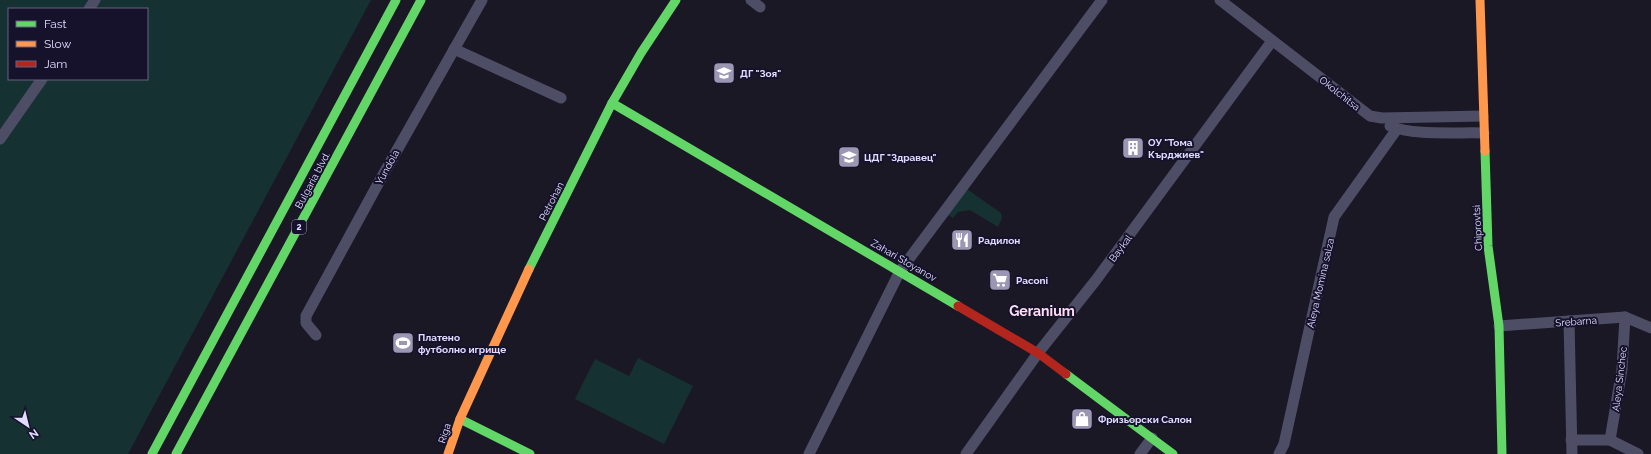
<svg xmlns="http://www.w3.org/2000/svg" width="1651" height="454" font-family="Raleway,sans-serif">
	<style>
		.green { fill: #163132; fill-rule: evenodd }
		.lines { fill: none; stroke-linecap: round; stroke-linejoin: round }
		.street { stroke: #4e4d66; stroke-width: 11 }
		.fast { stroke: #63d668; stroke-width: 9 }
		.slow { stroke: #ff974d; stroke-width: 9 }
		.jam { stroke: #b3261e; stroke-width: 9 }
		.labels { text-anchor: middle; stroke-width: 4; stroke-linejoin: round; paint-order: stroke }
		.shield { fill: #16122b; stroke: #a39fbf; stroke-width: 1 }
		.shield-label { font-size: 9px; font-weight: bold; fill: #e0dcff }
		.poi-label { font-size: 10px; font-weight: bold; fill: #e0dcff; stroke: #16122b; text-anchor: start }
		.street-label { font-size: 10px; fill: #e0dcff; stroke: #16122b }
		.district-label { font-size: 14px; font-weight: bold; fill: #ffdef3; stroke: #16122b }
	</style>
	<rect width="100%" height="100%" fill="#1a1825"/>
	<g class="green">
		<path d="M0,0H371L128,454H0ZM9,9H147V79H9Z"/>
		<polygon points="964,187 1001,213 1002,218 998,227 970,210 958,212 953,218 945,213"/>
		<polygon points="638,358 693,386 664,444 575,399 595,359 629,376"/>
	</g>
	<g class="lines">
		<g class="street">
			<polyline points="751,0 760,7"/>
			<polyline points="1220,0 1370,116 1382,118 1483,116"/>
			<polyline points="89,9 95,0"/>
			<polyline points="454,49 561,98"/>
			<path d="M1390,126C1413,136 1458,132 1484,133"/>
			<polyline points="0,139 42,79"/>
			<polyline points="1569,321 1572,454"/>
			<polyline points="1499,326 1625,317 1651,328"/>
			<polyline points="316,335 306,323 306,316 379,182 482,0"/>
			<polyline points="1571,440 1610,440 1638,454"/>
			<polyline points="1610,440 1622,369 1625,317"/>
			<polyline points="809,454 900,271 1102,0"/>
			<polyline points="966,454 1038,353 1096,280 1272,41"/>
			<polyline points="1140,454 1152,438"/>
			<polyline points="1279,454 1284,444 1334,217 1397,129"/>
		</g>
		<g class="fast">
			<polyline points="612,103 958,306"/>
			<polyline points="1485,151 1488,246 1499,326 1502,454"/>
			<polyline points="529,269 612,103 641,53 676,0"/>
			<polyline points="1066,374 1173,454"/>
			<polyline points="460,419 530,454"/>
			<polyline points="152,454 396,0"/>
			<polyline points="176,454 421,0"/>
		</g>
		<g class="slow">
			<polyline points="1480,0 1485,151"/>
			<polyline points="448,454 460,419 529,269"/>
		</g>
		<polyline class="jam" points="958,306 1038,353 1066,374"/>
	</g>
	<defs>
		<g id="school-square" transform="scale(1.15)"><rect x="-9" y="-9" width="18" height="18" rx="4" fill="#9b97b3" stroke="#16122b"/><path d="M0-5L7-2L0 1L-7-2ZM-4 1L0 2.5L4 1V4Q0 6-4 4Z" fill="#fff"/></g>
		<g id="building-square" transform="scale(1.15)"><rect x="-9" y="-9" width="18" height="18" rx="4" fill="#9b97b3" stroke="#16122b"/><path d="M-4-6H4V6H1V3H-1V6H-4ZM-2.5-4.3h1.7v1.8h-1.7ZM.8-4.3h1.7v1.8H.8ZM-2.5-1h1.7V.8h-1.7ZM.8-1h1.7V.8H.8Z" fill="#fff"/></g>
		<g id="restaurant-square" transform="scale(1.15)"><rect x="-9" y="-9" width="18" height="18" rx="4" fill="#9b97b3" stroke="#16122b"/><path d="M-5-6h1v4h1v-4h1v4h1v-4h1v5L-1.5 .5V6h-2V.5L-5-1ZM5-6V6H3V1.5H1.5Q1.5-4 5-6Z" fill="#fff"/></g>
		<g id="supermarket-square" transform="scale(1.15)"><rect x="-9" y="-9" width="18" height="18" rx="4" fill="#9b97b3" stroke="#16122b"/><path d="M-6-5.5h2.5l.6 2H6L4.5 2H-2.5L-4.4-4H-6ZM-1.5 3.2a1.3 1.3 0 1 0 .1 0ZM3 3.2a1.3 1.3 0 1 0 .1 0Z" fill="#fff"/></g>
		<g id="stadium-square" transform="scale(1.15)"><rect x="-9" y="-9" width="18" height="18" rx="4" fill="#9b97b3" stroke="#16122b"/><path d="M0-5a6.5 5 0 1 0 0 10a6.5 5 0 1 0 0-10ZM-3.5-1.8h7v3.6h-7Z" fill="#fff"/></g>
		<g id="shop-square" transform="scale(1.15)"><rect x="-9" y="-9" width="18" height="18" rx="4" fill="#9b97b3" stroke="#16122b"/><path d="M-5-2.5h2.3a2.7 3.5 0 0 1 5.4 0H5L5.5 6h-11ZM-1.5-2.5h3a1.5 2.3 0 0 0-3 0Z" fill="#fff"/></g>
	</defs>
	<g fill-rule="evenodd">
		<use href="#school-square" x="724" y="73"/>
		<use href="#building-square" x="1133" y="148"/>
		<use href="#school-square" x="849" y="157"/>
		<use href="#restaurant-square" x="962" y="240"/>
		<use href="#supermarket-square" x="1000" y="280"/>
		<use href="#stadium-square" x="403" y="343"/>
		<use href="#shop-square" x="1082" y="419"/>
	</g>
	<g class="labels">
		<rect class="shield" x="292" y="220" width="14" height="14" rx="3"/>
		<g class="shield-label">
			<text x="299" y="230">2</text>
		</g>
		<g class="poi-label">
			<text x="740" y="77">ДГ "Зоя"</text>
			<text x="1148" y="146">ОУ "Тома<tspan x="1148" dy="12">Кърджиев"</tspan></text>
			<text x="864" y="161">ЦДГ "Здравец"</text>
			<text x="978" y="244">Радилон</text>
			<text x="1016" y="284">Paconi</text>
			<text x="418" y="341">Платено<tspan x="418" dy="12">футболно игрище</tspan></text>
			<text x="1098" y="423">Фризьорски Салон</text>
		</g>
		<g class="street-label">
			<text transform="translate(1340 93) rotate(38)" y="4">Okolchitsa</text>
			<text transform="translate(387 167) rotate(-61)" y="4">Yundola</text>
			<text transform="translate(312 180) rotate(-62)" y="4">Bulgaria blvd.</text>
			<text transform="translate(551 201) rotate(-63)" y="4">Petrohan</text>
			<text transform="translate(1477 228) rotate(-93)" y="4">Chiprovtsi</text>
			<text transform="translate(1120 248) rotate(-53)" y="4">Baykal</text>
			<text transform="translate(904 260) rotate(30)" y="4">Zahari Stoyanov</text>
			<text transform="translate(1320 283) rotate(-77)" y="4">Aleya Momina salza</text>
			<text transform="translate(1576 321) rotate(-4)" y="4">Srebarna</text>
			<text transform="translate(1619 379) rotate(-83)" y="4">Aleya Sinchec</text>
			<text transform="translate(444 433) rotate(-72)" y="4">Riga</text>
		</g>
		<g class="district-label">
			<text x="1042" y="316">Geranium</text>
		</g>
	</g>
	<rect x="8" y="8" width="140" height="72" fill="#16122b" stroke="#676380"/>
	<rect x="16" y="21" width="20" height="6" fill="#63d668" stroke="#676380"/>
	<text x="44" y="28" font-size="12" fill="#e0dcff">Fast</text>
	<rect x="16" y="41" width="20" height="6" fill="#ff974d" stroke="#676380"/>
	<text x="44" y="48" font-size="12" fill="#e0dcff">Slow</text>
	<rect x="16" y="61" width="20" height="6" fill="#b3261e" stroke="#676380"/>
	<text x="44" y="68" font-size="12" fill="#e0dcff">Jam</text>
	<g transform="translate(28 426) rotate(145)" stroke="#16122b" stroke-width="3" paint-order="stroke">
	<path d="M0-3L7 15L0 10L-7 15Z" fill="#e0dcff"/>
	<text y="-6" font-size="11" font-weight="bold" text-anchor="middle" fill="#e0dcff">N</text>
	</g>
</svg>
